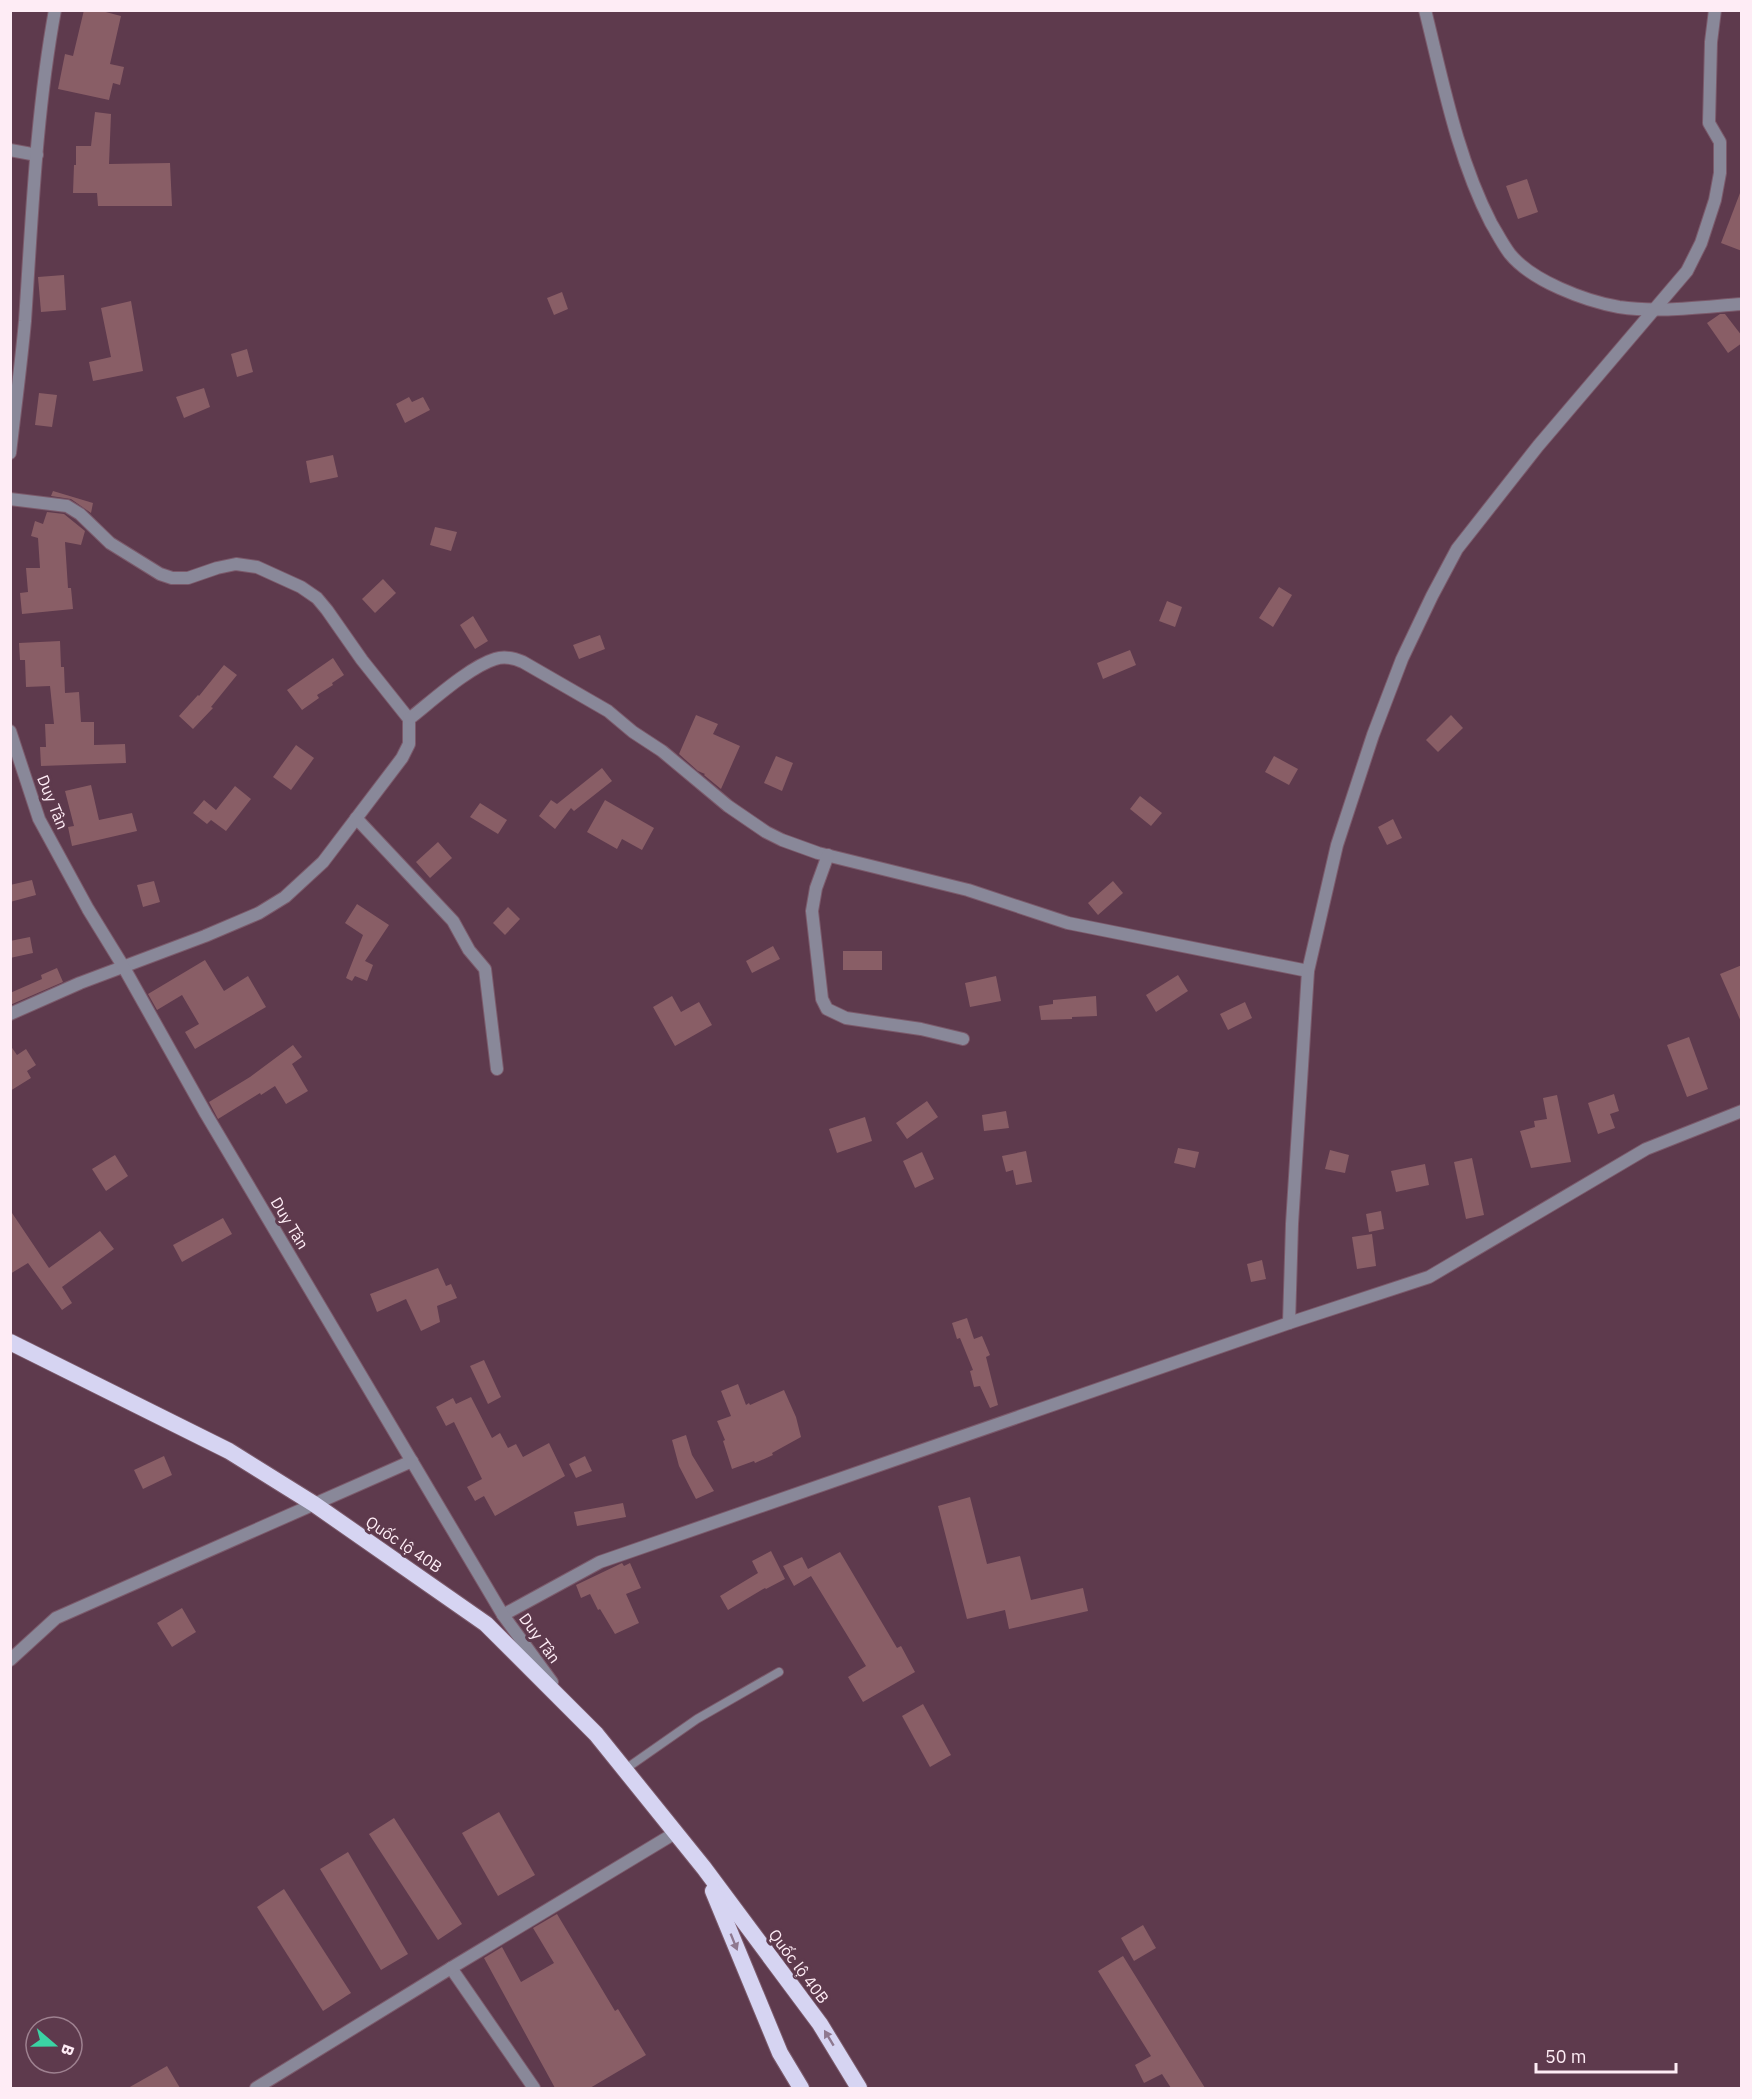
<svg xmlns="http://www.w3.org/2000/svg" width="1752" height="2099" font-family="'IBM Plex Sans',sans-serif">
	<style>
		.building { fill: #895e66 }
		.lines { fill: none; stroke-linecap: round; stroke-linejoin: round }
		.service-casing { stroke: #7b5a6b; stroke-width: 10 }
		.minor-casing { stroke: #7b5a6b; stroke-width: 14 }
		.tertiary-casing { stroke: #7b5a6b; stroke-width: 14 }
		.trunk-casing { stroke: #7b5a6b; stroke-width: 18 }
		.service { stroke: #898899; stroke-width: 8 }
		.minor { stroke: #898899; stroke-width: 12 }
		.tertiary { stroke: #898899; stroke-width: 12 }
		.trunk { stroke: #d6d4f2; stroke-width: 16 }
		.oneway { fill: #8e788f }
		.labels { text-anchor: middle; stroke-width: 6; stroke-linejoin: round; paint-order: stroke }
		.street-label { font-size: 16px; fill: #feecf5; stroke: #5e3a4d }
	</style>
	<rect width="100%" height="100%" fill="#5e3a4d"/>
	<g class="building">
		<polygon points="84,10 98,10 121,16 110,64 124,67 120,85 113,83 109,100 58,89 65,54 73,56"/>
		<polygon points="95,112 111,114 109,164 170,163 172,206 98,206 97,193 73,193 74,165 76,165 76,146 91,146"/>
		<polygon points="1527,179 1538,212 1518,219 1506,186"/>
		<polygon points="1740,193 1742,193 1742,251 1721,243"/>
		<polygon points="64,275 66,310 41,312 38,277"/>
		<polygon points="562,292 568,309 554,315 547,298"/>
		<polygon points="131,301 143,371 93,381 89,362 111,357 101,308"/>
		<polygon points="1720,314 1725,314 1742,336 1742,343 1728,353 1707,323"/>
		<polygon points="247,349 253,372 237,377 231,354"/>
		<polygon points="204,388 210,407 184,418 176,397"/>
		<polygon points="39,393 57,395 52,427 35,425"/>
		<polygon points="409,397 412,402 423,397 430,410 405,423 396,404"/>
		<polygon points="333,455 338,477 310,483 306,461"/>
		<polygon points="53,491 93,503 91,513 71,499 51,496"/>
		<polygon points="47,512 64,514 85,531 81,545 65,542 68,588 71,588 73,609 22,614 20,593 28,592 26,568 40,568 38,538 31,536 35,521 43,524"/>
		<polygon points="435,527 457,532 451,551 430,545"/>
		<polygon points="383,579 396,593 375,613 362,599"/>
		<polygon points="1279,587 1292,595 1273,627 1259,618"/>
		<polygon points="1167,601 1182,607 1175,627 1159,621"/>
		<polygon points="473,616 488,641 475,649 460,625"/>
		<polygon points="600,635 605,649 579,659 573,645"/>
		<polygon points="60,641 61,667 64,667 65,693 79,692 81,722 94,722 94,745 125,744 126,763 41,766 40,747 46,747 45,724 54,724 50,686 26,687 25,660 20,660 19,643"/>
		<polygon points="1130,650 1136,665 1103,679 1097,663"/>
		<polygon points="333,658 344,675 332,683 333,685 317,695 319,698 302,710 287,690"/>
		<polygon points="224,665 237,675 211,707 213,708 193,729 179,716 198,695 199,696"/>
		<polygon points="696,715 718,724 713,734 740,746 721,789 704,775 705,774 698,771 679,754"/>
		<polygon points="1451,715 1463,728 1438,752 1426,740"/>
		<polygon points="296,745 314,758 291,790 273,777"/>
		<polygon points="776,756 793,763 782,791 764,783"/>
		<polygon points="1274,756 1298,769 1289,785 1265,772"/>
		<polygon points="602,768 612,781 574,811 571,808 555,829 539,816 551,800 557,804"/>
		<polygon points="91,785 99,820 132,813 137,831 72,846 68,827 74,826 65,791"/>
		<polygon points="235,786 251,799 226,831 211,820 207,824 193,813 204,800 216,810"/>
		<polygon points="1140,796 1162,813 1151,826 1130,809"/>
		<polygon points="605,800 654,828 642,850 622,839 617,849 587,832"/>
		<polygon points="480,803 507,820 498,834 470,817"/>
		<polygon points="1393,819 1402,838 1387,845 1378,827"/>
		<polygon points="438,842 452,858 430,878 416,862"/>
		<polygon points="32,880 36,895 10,902 10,885"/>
		<polygon points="154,881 160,902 143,907 137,885"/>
		<polygon points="1113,881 1123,893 1098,915 1088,903"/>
		<polygon points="357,904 389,925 365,961 373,965 367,981 355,976 352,981 346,978 363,935 345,923"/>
		<polygon points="508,907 520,919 505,935 493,923"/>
		<polygon points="30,937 33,953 10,958 10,941"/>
		<polygon points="773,946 780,959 752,973 746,961"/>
		<rect x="843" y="951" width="39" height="19"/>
		<polygon points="205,960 224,991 248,976 266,1007 195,1049 185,1032 199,1024 182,995 157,1010 148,994"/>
		<polygon points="1742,965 1742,1024 1720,974"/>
		<polygon points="57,968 63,982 10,1005 10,993 42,979 41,975"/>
		<polygon points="1178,975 1188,991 1156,1012 1146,995"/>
		<polygon points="996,976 1001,1001 970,1007 965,983"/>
		<polygon points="672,996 681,1012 699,1002 712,1025 675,1046 653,1007"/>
		<polygon points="1096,996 1097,1016 1072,1017 1072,1019 1041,1020 1039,1006 1053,1004 1053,1000"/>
		<polygon points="1245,1002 1252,1018 1228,1030 1220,1014"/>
		<polygon points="1689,1037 1708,1089 1687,1097 1667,1045"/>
		<polygon points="10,1045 17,1055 26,1049 36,1065 27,1071 31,1078 10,1091"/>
		<polygon points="293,1045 302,1057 292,1064 308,1091 286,1104 275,1086 261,1095 260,1093 218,1119 209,1102 250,1077"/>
		<polygon points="1614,1094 1619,1111 1610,1114 1615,1128 1598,1134 1588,1103"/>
		<polygon points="1557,1095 1571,1162 1531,1168 1520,1131 1535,1127 1534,1121 1547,1119 1543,1098"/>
		<polygon points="927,1101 938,1117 907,1139 896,1123"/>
		<polygon points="1006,1111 1009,1128 984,1131 982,1115"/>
		<polygon points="865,1117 872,1141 837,1153 829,1129"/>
		<polygon points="1178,1148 1199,1152 1195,1168 1174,1163"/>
		<polygon points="1330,1150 1349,1155 1345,1173 1325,1169"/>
		<polygon points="1026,1151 1032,1182 1016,1185 1013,1170 1006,1172 1002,1156"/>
		<polygon points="922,1152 934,1179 915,1188 903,1161"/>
		<polygon points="115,1155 128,1176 106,1191 92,1169"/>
		<polygon points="1472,1158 1484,1215 1466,1219 1454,1162"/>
		<polygon points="1425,1164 1429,1185 1396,1192 1391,1171"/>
		<polygon points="10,1210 49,1268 100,1231 114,1249 62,1287 72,1303 62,1310 28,1263 10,1274"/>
		<polygon points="1381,1211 1384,1229 1369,1232 1366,1214"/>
		<polygon points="223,1218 232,1234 182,1262 173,1245"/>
		<polygon points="1372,1234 1376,1266 1357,1269 1352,1237"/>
		<polygon points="1262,1260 1266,1279 1251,1282 1247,1264"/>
		<polygon points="438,1268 446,1286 451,1284 457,1298 437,1306 440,1322 421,1331 406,1299 377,1312 370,1294"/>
		<polygon points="967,1318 974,1339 982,1336 990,1355 986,1357 998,1405 990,1408 980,1386 974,1387 970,1371 973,1370 960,1338 957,1339 952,1323"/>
		<polygon points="484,1360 501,1397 488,1404 470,1366"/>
		<polygon points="738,1384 746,1405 749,1403 750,1405 784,1390 796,1417 801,1437 772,1453 773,1455 755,1463 754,1461 732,1469 723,1441 725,1440 717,1421 731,1416 721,1391"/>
		<polygon points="471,1397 492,1438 500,1433 508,1448 516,1444 523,1457 549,1443 565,1476 495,1516 484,1496 475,1501 467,1487 482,1479 454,1422 446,1426 436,1407 453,1398 456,1404"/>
		<polygon points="686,1435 692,1455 714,1491 696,1499 679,1466 672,1440"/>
		<polygon points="164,1456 172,1475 143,1489 134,1470"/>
		<polygon points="585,1456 592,1471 576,1478 569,1464"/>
		<polygon points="970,1497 987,1564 1020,1556 1031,1600 1083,1588 1088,1611 1009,1629 1005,1610 967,1619 938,1506"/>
		<polygon points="623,1503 626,1517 577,1526 574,1512"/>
		<polygon points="771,1551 785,1579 766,1589 765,1588 728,1610 720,1596 758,1573 752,1561"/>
		<polygon points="840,1552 897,1648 901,1646 915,1672 863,1702 848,1677 866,1666 811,1576 794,1586 783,1566 802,1557 808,1569"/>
		<polygon points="622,1563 624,1566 630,1563 641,1588 626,1594 639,1623 615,1634 600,1609 598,1610 590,1594 581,1598 576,1585"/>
		<polygon points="182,1608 196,1632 172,1647 157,1623"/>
		<polygon points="923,1704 951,1755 930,1767 902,1716"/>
		<polygon points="499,1812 535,1875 498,1896 462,1833"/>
		<polygon points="394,1818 462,1924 438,1940 369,1834"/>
		<polygon points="348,1852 408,1954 381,1970 320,1869"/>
		<polygon points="284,1889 351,1993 323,2011 257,1907"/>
		<polygon points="557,1914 615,2011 618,2009 646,2055 590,2088 555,2088 484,1958 502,1947 521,1982 554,1963 533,1928"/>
		<polygon points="1143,1925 1156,1948 1134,1961 1121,1938"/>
		<polygon points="1123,1956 1205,2088 1171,2088 1162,2074 1144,2083 1135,2065 1151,2056 1098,1971"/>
		<polygon points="167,2066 180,2088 128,2088"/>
	</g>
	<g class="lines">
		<g class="service-casing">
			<polyline id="service" points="624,1770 697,1719 779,1672"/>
		</g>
		<g class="minor-casing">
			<g id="minor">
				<path d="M1425,10C1443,82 1457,157 1491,223C1497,233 1503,245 1510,254C1532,281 1585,301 1619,307C1659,313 1701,307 1742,304"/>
				<polyline points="10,150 37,155"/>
				<polyline points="10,499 67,506 80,514 110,543 160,574 172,578 188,578 217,568 236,564 257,567 301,587 317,598 327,610 362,660 409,719 409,744 402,758 323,862 285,897 259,913 205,936 80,983 10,1014"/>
				<path d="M409,719C432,701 469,667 495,659C504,656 514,658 523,662L608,711L633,732L662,751L728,806L766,832L782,840L818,853L968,890L1068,923L1308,971"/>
				<polyline points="356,818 453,921 469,950 485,969 497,1069"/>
				<polyline points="828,855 816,888 812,911 822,999 827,1009 846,1018 921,1029 963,1039"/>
				<polyline points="1289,1323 1292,1224 1308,971 1337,845 1373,735 1402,659 1432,596 1457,549 1538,446 1687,271 1701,243 1715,200 1720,173 1720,142 1709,123 1711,42 1715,10"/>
				<polyline points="503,1615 600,1562 1289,1323 1429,1277 1646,1149 1742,1111"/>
				<polyline points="10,1660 56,1618 412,1461"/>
				<polyline points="451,1968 534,2088"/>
				<polyline points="256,2088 451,1968 675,1833"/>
			</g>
		</g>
		<g class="tertiary-casing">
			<g id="tertiary">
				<path d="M10,453C15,409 21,365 25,321C32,217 36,113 55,10"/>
				<polyline points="10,731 39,819 88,909 123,966 206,1114 503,1615 552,1682"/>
			</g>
		</g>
		<g class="trunk-casing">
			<g id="trunk">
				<polyline points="10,1342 229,1451 314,1504 486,1624 596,1734 704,1868 820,2024 859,2088"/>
				<polyline points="713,1891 780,2053 801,2088"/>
			</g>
		</g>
		<use href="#service" class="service"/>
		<use href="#minor" class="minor"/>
		<use href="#tertiary" class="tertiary"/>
		<use href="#trunk" class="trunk"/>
	</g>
	<defs><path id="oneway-solid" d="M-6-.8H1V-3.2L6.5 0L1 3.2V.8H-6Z" transform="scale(1.5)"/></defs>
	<g class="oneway">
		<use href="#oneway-solid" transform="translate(734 1942) rotate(68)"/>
		<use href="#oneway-solid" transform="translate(829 2038) rotate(-121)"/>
	</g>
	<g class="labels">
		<g class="street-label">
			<text transform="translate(53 802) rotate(68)" y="6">Duy Tân</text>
			<text transform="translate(290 1223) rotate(59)" y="6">Duy Tân</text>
			<text transform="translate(404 1544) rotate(34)" y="6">Quốc lộ 40B</text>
			<text transform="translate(540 1638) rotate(54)" y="6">Duy Tân</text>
			<text transform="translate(799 1966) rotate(53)" y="6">Quốc lộ 40B</text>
		</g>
	</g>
	<rect width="1752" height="2099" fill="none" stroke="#feecf5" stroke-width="24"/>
	<g transform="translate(54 2045) rotate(110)"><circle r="28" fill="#5e3a4d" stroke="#9e8190" stroke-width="1.5"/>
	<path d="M0-4.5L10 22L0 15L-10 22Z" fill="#3bd4a4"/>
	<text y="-9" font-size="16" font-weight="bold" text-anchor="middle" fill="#feecf5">B</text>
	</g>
	<path d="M1536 2063v9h140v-9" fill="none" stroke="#feecf5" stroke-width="3"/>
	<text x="1545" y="2063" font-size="18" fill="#feecf5" stroke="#5e3a4d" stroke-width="4.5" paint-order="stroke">50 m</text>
</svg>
